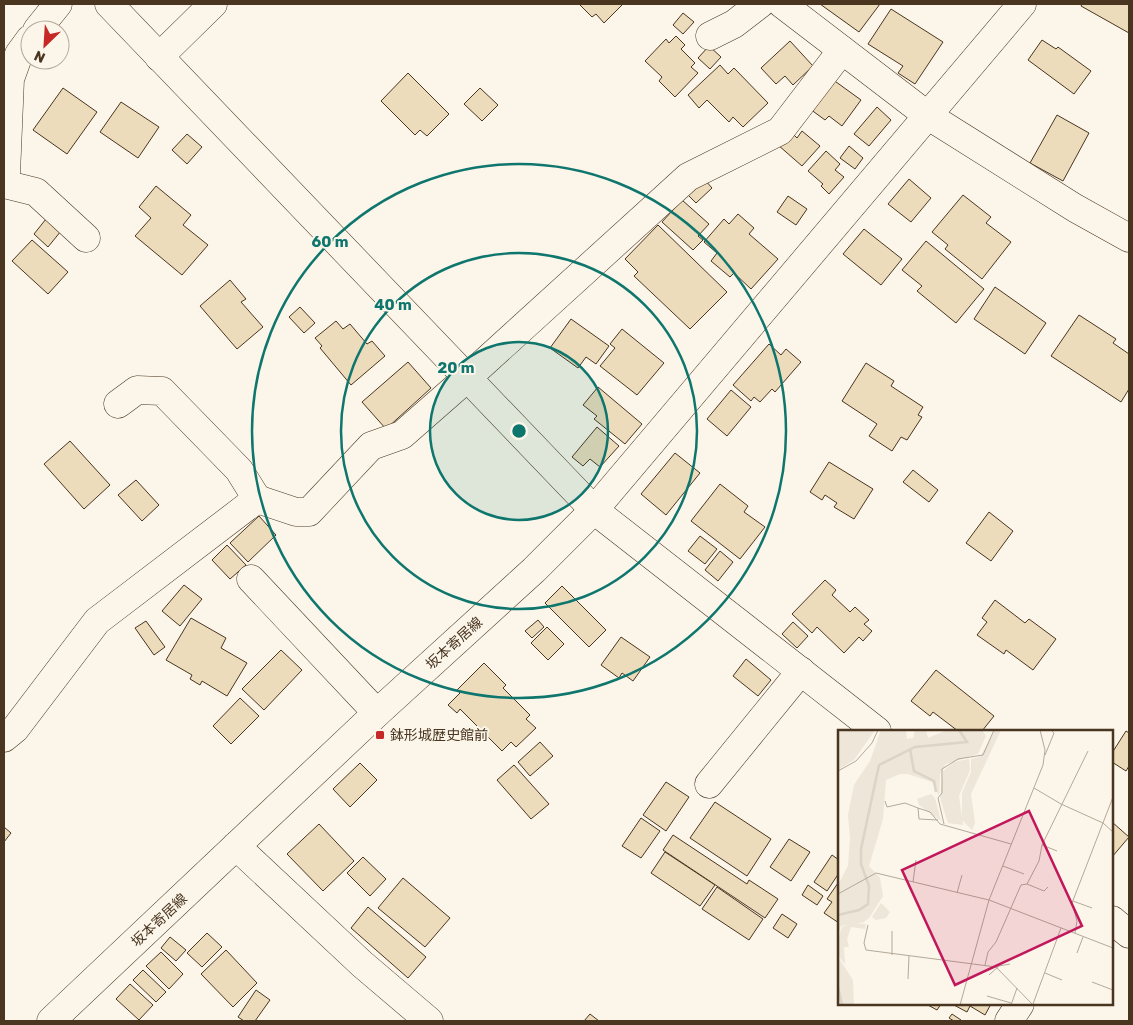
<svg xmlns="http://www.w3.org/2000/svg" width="1133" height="1025" font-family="Rubik,'Noto Sans JP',sans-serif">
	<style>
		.building { fill: #ecdcbc; stroke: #4a3520 }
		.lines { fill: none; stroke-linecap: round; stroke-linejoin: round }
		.minor-casing { stroke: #4a3520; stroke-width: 29 }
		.major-casing { stroke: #4a3520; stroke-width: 29 }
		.minor { stroke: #fbf6e9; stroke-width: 28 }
		.major { stroke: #fbf6e9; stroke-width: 28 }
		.ring { fill: none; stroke: #0f766e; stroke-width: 2.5 }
		.poi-dot { fill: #c62828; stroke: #fbf6e9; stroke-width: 2 }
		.labels { text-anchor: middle; stroke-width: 4; stroke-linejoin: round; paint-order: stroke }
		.street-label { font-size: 14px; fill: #4a3520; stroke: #fbf6e9 }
		.poi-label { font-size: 14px; fill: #4a3520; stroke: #fbf6e9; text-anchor: start }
		.inset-river { fill: none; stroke: #dcd4c6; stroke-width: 2.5 }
		.inset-road { fill: none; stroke: #b4a999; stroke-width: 1 }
		.view { fill: #c2185b; fill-opacity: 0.15; stroke: #c2185b; stroke-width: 2.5 }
		.inset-edge { fill: none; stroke: #4a3520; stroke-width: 2.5 }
		.centre { fill: #0f766e; stroke: #fbf6e9; stroke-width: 2.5 }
		.ring-label { font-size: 15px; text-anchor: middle; font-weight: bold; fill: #0f766e; stroke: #fbf6e9; stroke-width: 4; stroke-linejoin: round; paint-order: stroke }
	</style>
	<rect width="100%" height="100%" fill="#fbf6e9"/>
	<g class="building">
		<polygon points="579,4 623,4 604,23 596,14 592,17"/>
		<polygon points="820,4 880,4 859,32"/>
		<polygon points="1082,4 1129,4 1129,33 1081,6"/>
		<polygon points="891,9 943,42 915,84 898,73 903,66 868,44"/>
		<polygon points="683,13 694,22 683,34 673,25"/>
		<polygon points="676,36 685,45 681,49 695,63 691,67 698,73 675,97 659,81 662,77 645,61 666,39 669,43"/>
		<polygon points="1042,40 1056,49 1058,47 1091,71 1074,94 1028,60"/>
		<polygon points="790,41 813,66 793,85 785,76 776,84 761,68"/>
		<polygon points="709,46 721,57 710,69 698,58"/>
		<polygon points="720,65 728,74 734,68 768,103 743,127 733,117 729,122 707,100 699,108 688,95"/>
		<polygon points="408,73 449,114 427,136 420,130 415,135 381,101"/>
		<polygon points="832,79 861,100 842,126 829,116 825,120 810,109"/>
		<polygon points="63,88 97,112 67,154 33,130"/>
		<polygon points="480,88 498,105 482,121 464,104"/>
		<polygon points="121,102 159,127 138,158 100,132"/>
		<polygon points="877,107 891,120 869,146 854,134"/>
		<polygon points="1057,115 1089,133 1063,181 1030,163"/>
		<polygon points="790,131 797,138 802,131 820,146 802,166 778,145"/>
		<polygon points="187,134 202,147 187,164 172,150"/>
		<polygon points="849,146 863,158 855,169 840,158"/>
		<polygon points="826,151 840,164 835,170 844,177 829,194 821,186 823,184 808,171"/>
		<polygon points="909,179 931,198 911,222 888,204"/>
		<polygon points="705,180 712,188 696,203 688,195"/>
		<polygon points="156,186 191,215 183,225 208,245 182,275 135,236 151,218 139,207"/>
		<polygon points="963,195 991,217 986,223 1011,242 982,279 945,249 948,245 932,232"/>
		<polygon points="788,196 807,209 796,225 777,212"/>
		<polygon points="682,200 709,224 698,236 703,240 693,250 662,222"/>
		<polygon points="738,214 754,228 749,234 778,259 751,289 734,273 730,277 711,261 717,253 704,242 724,219 729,224"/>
		<polygon points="46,219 61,231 48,247 34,234"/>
		<polygon points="658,225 727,292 690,329 634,276 638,272 625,259"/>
		<polygon points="864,229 902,259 881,285 843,254"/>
		<polygon points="32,240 68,272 48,294 12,261"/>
		<polygon points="926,241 984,289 956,323 917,291 922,286 902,270"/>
		<polygon points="230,280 246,299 241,302 263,327 237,349 200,306"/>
		<polygon points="995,287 1046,323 1025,354 974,319"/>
		<polygon points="300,307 315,323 304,333 289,317"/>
		<polygon points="1079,315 1116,339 1113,343 1129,354 1129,389 1121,402 1051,356"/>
		<polygon points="571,319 609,346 596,364 586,357 578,368 550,348"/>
		<polygon points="336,321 343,329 350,324 367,344 372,341 385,356 351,385 320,348 322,346 315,338"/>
		<polygon points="622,329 664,363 637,395 600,366 615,348 610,344"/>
		<polygon points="769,344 781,355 786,349 801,362 775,392 772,389 760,402 754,397 751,401 733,385"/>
		<polygon points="408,362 431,388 386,429 362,402"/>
		<polygon points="866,363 894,381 891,386 923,407 918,415 922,417 907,440 901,437 892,451 869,436 877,424 842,401"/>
		<polygon points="598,387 642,424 625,444 594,419 597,416 583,405"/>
		<polygon points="731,390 751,407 727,436 707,419"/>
		<polygon points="597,427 619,446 600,467 590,459 583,466 572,457"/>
		<polygon points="70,441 110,485 84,509 44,464"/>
		<polygon points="675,453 700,473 666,515 641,494"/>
		<polygon points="829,462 873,489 854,519 834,507 837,503 825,495 822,500 810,492"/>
		<polygon points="913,470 938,490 929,502 903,482"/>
		<polygon points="136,480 159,505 142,521 118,495"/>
		<polygon points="720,484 748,506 744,512 765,527 740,559 691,521"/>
		<polygon points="989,512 1013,531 991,561 966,543"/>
		<polygon points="259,516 276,535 248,562 230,543"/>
		<polygon points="700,536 717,549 705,564 688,551"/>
		<polygon points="227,545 246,565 230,579 212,560"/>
		<polygon points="720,551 733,562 718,581 705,570"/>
		<polygon points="825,580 836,590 832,595 850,612 855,607 869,620 864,624 872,631 863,641 859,637 844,653 817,627 812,633 792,614"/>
		<polygon points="184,585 202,599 180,626 162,611"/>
		<polygon points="562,586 606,630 589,647 545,603"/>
		<polygon points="995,600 1025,623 1029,619 1056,639 1033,670 1006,650 1004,654 977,635 987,622 982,618"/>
		<polygon points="191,618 226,638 221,648 247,663 227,696 202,681 200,685 190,679 192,675 166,660"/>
		<polygon points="538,620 544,627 532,638 525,631"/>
		<polygon points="146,621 165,647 154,655 135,628"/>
		<polygon points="793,622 808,636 797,648 782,634"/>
		<polygon points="547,627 564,644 548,660 531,643"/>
		<polygon points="621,637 650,657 633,681 622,673 619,678 601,665"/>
		<polygon points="281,650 302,670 264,710 242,689"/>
		<polygon points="746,659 771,680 758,696 733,676"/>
		<polygon points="484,663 506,685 503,688 530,715 526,719 536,728 516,747 511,742 502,751 460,709 457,713 448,705 460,693 457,690"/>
		<polygon points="936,670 994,716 982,731 958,731 933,712 930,716 911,701"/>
		<polygon points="240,698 259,716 231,744 213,726"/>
		<polygon points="1126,731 1129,733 1129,766 1126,771 1112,762 1112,753"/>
		<polygon points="540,742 553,756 530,776 518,762"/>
		<polygon points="360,763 377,780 350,807 333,789"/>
		<polygon points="514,765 549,804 531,819 497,780"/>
		<polygon points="666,782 689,797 666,831 643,815"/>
		<polygon points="715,802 771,839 747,876 690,838"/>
		<polygon points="641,818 660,831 641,858 622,846"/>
		<polygon points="1112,822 1129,837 1112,857"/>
		<polygon points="319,824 354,861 323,891 287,854"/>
		<polygon points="4,827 11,833 4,842"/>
		<polygon points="673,835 747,884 749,880 778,899 765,918 663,850"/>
		<polygon points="789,839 810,852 791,881 770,867"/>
		<polygon points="665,852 715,885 700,906 651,873"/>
		<polygon points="832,855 839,860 839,873 827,891 814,882"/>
		<polygon points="363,857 386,879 370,896 347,873"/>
		<polygon points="403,878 450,918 425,947 378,908"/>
		<polygon points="838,883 839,883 839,923 824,913 832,902 827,899"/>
		<polygon points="808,885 823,896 817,905 802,895"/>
		<polygon points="717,887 763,919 749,940 702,909"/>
		<polygon points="368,907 426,957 408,978 351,928"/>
		<polygon points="782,914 797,924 788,938 773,928"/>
		<polygon points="207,933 222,947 202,967 187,953"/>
		<polygon points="170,937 186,950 176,961 161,948"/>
		<polygon points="226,950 257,983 233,1007 201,974"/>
		<polygon points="161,952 183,974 169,989 146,966"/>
		<polygon points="143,970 166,992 156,1002 133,980"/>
		<polygon points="130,984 153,1005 139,1020 116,999"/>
		<polygon points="256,990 270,1000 255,1021 244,1021 238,1017"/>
		<polygon points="926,1004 941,1004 937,1010"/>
		<polygon points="952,1004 991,1004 985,1015 970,1006 967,1012"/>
		<polygon points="590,1014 599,1021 584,1021"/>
		<polygon points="952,1014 961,1020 960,1021 954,1021 949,1018"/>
	</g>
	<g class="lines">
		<g class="minor-casing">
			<g id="minor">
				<polyline points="109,4 594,510 1022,4"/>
				<polyline points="782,4 927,115 1075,208 1129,238"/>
				<polyline points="37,30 58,4"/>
				<polyline points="710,36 734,24 760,4"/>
				<polyline points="159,57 213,4"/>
				<polyline points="4,179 6,174 10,79 19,54 30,39"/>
				<polyline points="4,184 36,192 86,238"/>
				<polyline points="118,404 137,390 162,391 239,470 257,499"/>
				<polyline points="251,579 377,713"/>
				<polyline points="4,738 15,729 97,621 257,499 296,512 309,512 371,446 402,435 467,378 688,177 780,131 842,50"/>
				<polyline points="709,784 801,671"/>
				<polyline points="236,846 362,964 429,1021"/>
				<polyline points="1009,1021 1020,1004"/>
			</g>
		</g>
		<g class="major-casing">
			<g id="major">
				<polyline points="1112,920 1129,934"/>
				<polyline points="51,1021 377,713 534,570 594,510 877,731"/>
			</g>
		</g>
		<use href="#minor" class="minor"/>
		<use href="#major" class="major"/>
	</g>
	<circle cx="519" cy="431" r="89" fill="#0f766e" fill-opacity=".12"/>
	<g class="ring">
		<circle cx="519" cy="431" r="89"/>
		<circle cx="519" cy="431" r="178"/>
		<circle cx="519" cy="431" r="267"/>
	</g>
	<rect class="poi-dot" x="375" y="730" width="10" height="10" rx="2.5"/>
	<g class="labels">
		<g class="street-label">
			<text transform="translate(454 643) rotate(-42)" y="5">坂本寄居線</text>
			<text transform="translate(159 920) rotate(-43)" y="5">坂本寄居線</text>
		</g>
		<g class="poi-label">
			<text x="390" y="740">鉢形城歴史館前</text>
		</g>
	</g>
	<g transform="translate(838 730)">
		<rect width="275" height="275" fill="#fbf6e9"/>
		<path d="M157,0H163L133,64L137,93L134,100L124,90V63L133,42V29L142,27ZM131,29L132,40L121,66L125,95L110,93L102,68L105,41L116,32ZM93,64L97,68L103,91L81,75L79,69Z" fill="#ede6d9"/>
		<path d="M43,0H68L69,9L75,8L77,0H88L90,8L109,0H144L148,6L140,24L108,34L102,44L101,66L94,52L70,44H62L48,50L45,89L31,136L42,148L45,166L31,188L26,192L3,196L0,206L1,153L10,136L12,108L10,85L16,55L32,31ZM0,227L15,250L16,275H0Z" fill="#ede6d9"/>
		<path d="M43,173L52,182L48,188L38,190L34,187ZM14,193L28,194L27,199L13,197L9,209L11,217H6L7,234L0,226V209L4,197Z" fill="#ede6d9"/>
		<path d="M0,0H37L16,30L0,40Z" fill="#ede6d9"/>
		<path class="inset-river" d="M72,19L76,41L96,51L98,62M0,185L21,180L30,174L31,156L23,134V119L41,35L77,17L129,12L121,0M0,257L4,275"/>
		<path class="inset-road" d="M207,25L216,3L213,0M0,41L18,31L34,13L40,0M196,58L223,74L265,93L275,102M47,71L49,77L67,73L80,78L81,89L100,90M80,78L92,82L102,94L173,114M106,94L100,68L104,63V39L120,29L145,25L156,0M204,115L219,121M165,136L186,144M75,152L78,130M189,154L206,161L210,157M119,163L124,145M0,164L38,143L151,170L205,35L207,20L202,0M235,171L254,178M30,195L26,213L28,220L158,237L195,275M237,203L239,191L234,173L275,67M239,223L245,207M54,225V201M147,235L150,222L158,212L183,155L189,154L201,131L204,115L250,21M207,243L224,250M151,245L161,236L172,234M70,249L71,226M254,252L275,260M149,266L173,273M195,274L223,198M122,275L151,170L275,218M173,275L179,258"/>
		<path class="view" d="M191,81L244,196L117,255L64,140Z"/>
		<rect width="275" height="275" class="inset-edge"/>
	</g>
	<circle cx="519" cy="431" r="8" class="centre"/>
	<g class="ring-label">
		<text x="330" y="247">60 m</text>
		<text x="393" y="310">40 m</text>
		<text x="456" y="373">20 m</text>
	</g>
	<rect width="1133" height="1025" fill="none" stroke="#4a3520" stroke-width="10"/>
	<g transform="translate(45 45) rotate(205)"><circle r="24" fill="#fbf6e9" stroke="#b4a999"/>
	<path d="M0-4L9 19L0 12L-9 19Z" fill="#c62828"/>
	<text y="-8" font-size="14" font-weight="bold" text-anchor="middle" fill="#4a3520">N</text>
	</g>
</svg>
